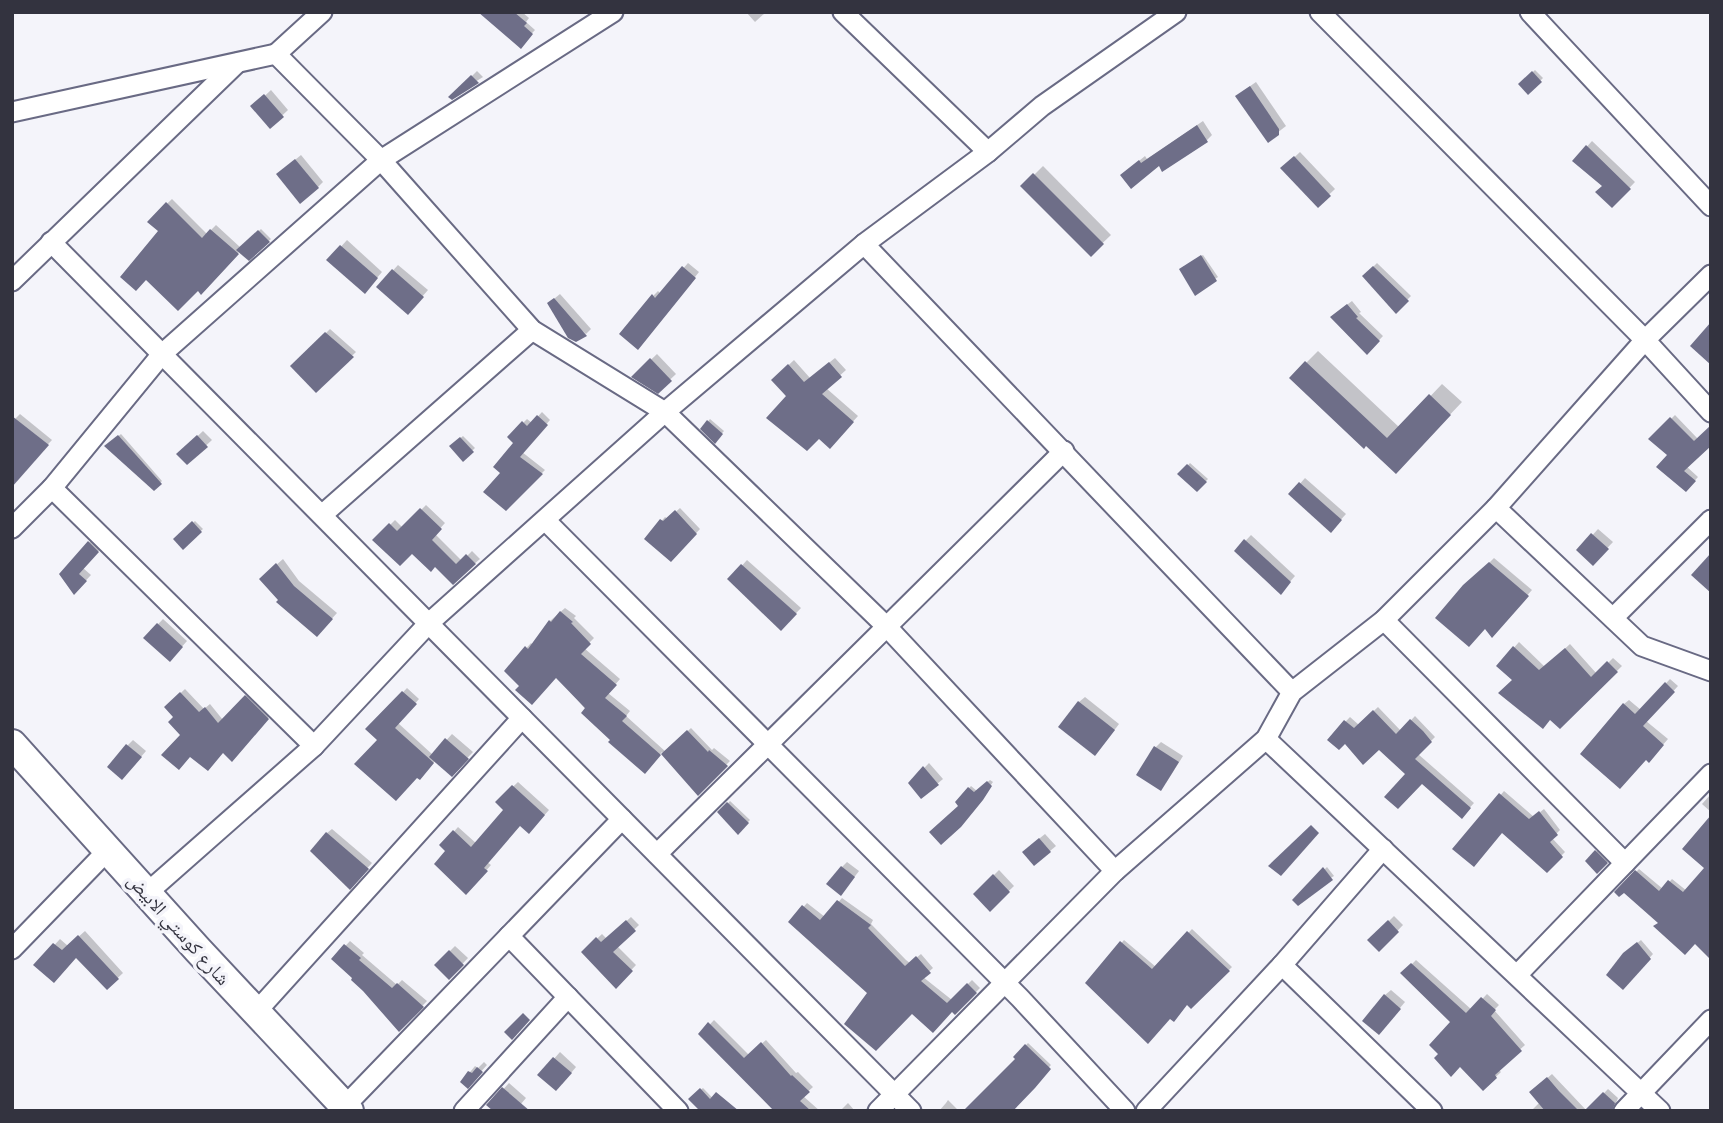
<svg xmlns="http://www.w3.org/2000/svg" width="1723" height="1123" font-family="Roboto,'Noto Naskh Arabic',sans-serif">
	<style>
		.shadow { fill: #0003 }
		.building { fill: #6e6e88 }
		.lines { fill: none; stroke-linecap: round; stroke-linejoin: round }
		.minor-casing { stroke: #696a84; stroke-width: 23 }
		.highway-casing { stroke: #696a84; stroke-width: 32 }
		.minor { stroke: #fff; stroke-width: 19 }
		.highway { stroke: #fff; stroke-width: 28 }
		.labels { text-anchor: middle; stroke-width: 7; stroke-linejoin: round; paint-order: stroke }
		.street-label { font-size: 19px; fill: #33333f; stroke: #f4f4fa }
	</style>
	<rect width="100%" height="100%" fill="#f4f4fa"/>
	<g class="shadow">
		<polygon points="488,12 522,12 529,18 526,22 535,30 520,46"/>
		<polygon points="746,12 766,12 755,22"/>
		<polygon points="1535,70 1543,78 1528,93 1520,84"/>
		<polygon points="477,71 483,77 451,97"/>
		<polygon points="1256,82 1286,126 1268,140 1243,91"/>
		<polygon points="271,90 288,110 270,127 253,107"/>
		<polygon points="1203,121 1212,135 1207,140 1159,164 1128,170 1145,156 1147,159"/>
		<polygon points="1592,141 1635,182 1612,206 1604,186 1575,160"/>
		<polygon points="1300,152 1335,189 1318,205 1283,168"/>
		<polygon points="301,155 323,182 318,187 284,169"/>
		<polygon points="1043,166 1111,235 1091,254 1023,186"/>
		<polygon points="172,199 207,234 216,225 241,248 261,229 271,239 249,259 240,251 201,292 161,231 149,221"/>
		<polygon points="347,240 382,272 370,286 329,260"/>
		<polygon points="1203,255 1218,277 1215,279 1183,267"/>
		<polygon points="688,263 699,272 642,343 653,296 658,291 661,294"/>
		<polygon points="1377,263 1411,296 1396,311 1364,276"/>
		<polygon points="398,265 428,290 413,307 378,287"/>
		<polygon points="560,294 591,329 586,334 549,303"/>
		<polygon points="1352,301 1361,312 1359,313 1383,336 1367,353 1336,313"/>
		<polygon points="330,329 356,352 316,390 293,366"/>
		<polygon points="1318,351 1400,428 1442,384 1462,402 1407,460 1291,378"/>
		<polygon points="657,354 676,374 658,391 634,376"/>
		<polygon points="835,358 846,370 826,388 858,416 835,441 819,437 773,380 794,360 810,378"/>
		<polygon points="542,412 550,420 522,452 545,470 506,509 502,473 515,443 509,437 527,419 532,423"/>
		<polygon points="20,414 52,440 12,482 12,422"/>
		<polygon points="1675,415 1698,439 1686,466 1698,477 1686,490 1669,455 1651,439"/>
		<polygon points="710,419 724,431 715,441 702,428"/>
		<polygon points="203,431 212,440 187,463 184,449"/>
		<polygon points="121,434 162,481 154,489 107,446"/>
		<polygon points="463,436 475,448 463,459 451,446"/>
		<polygon points="1190,463 1208,479 1197,490 1180,474"/>
		<polygon points="1305,478 1346,514 1336,525 1291,494"/>
		<polygon points="426,505 445,523 435,534 462,561 472,551 480,559 453,582 436,565 412,551 375,540 395,520 403,528"/>
		<polygon points="680,508 700,529 671,560 646,539 665,517 668,519"/>
		<polygon points="195,521 203,529 183,547 175,539"/>
		<polygon points="1598,529 1613,542 1593,563 1579,550"/>
		<polygon points="1251,535 1295,576 1281,592 1236,551"/>
		<polygon points="94,537 103,546 83,568 91,575 75,592 61,574"/>
		<polygon points="1494,558 1532,590 1496,631 1465,587"/>
		<polygon points="283,559 299,581 337,613 317,635 267,573"/>
		<polygon points="747,560 801,608 781,629 730,579"/>
		<polygon points="565,608 576,616 574,618 594,638 584,648 620,679 608,693 630,711 626,716 666,752 691,728 712,750 714,748 730,761 698,793 662,752 649,767 612,740 556,675 522,685 506,671 531,643 533,645 550,621"/>
		<polygon points="163,619 187,641 170,660 145,638"/>
		<polygon points="1519,642 1545,667 1570,644 1597,674 1613,658 1622,666 1560,727 1498,666"/>
		<polygon points="1670,679 1678,686 1646,721 1668,739 1653,756 1646,757 1624,704 1629,700 1641,710"/>
		<polygon points="407,688 419,699 398,723 433,755 452,734 473,752 452,774 436,760 420,777 368,729"/>
		<polygon points="185,689 204,709 210,704 223,720 250,692 272,713 236,755 182,735 175,717 166,707"/>
		<polygon points="1085,697 1119,724 1100,749 1079,702"/>
		<polygon points="1378,707 1401,731 1415,716 1435,737 1418,754 1474,803 1462,816 1379,748 1329,739 1350,717 1359,725"/>
		<polygon points="133,740 146,751 128,772 128,745"/>
		<polygon points="1161,742 1183,756 1166,783 1156,747"/>
		<polygon points="929,763 943,779 937,784 910,783"/>
		<polygon points="990,780 993,782 963,823 957,802 971,786 977,791"/>
		<polygon points="518,782 549,810 533,828 520,824 487,862 491,865 466,893 448,851 442,845 458,827 477,844 505,810 497,802"/>
		<polygon points="1504,791 1534,817 1544,809 1560,830 1552,838 1565,852 1547,870 1502,830 1455,849"/>
		<polygon points="1711,794 1711,812 1702,804"/>
		<polygon points="730,801 750,820 738,832 720,812"/>
		<polygon points="332,829 372,863 350,887 327,833"/>
		<polygon points="1045,834 1056,846 1050,851 1030,846"/>
		<polygon points="1598,850 1609,860 1597,872 1587,861"/>
		<polygon points="847,862 859,871 846,888 842,867"/>
		<polygon points="1327,867 1334,876 1294,900"/>
		<polygon points="1639,869 1663,889 1672,879 1687,891 1695,942 1660,922 1624,890 1617,892"/>
		<polygon points="999,870 1014,886 990,909 975,894"/>
		<polygon points="842,898 873,920 871,924 906,960 910,963 921,954 933,968 923,977 952,1000 972,980 980,988 955,1013 952,1010 912,1011 869,993 790,922 807,903 825,917"/>
		<polygon points="1394,916 1403,925 1379,950 1370,940"/>
		<polygon points="631,917 639,925 617,946 636,965 616,986 583,952 602,934 607,939"/>
		<polygon points="1192,929 1232,967 1191,1007 1187,1002 1088,983 1124,940 1156,967"/>
		<polygon points="85,931 123,973 107,988 77,955 36,965 60,939 68,946"/>
		<polygon points="1641,940 1653,954 1623,987 1630,949"/>
		<polygon points="350,941 364,953 362,955 397,985 402,980 427,1001 399,1030 355,978 333,959"/>
		<polygon points="455,946 468,958 449,978 436,965"/>
		<polygon points="1416,960 1472,1010 1487,994 1499,1005 1494,1010 1525,1045 1498,1069 1501,1072 1483,1089 1453,1022 1403,973"/>
		<polygon points="1391,990 1405,1002 1384,1027 1385,995"/>
		<polygon points="714,1020 749,1055 766,1040 796,1073 798,1072 813,1087 803,1096 820,1111 776,1111 701,1034"/>
		<polygon points="1028,1043 1051,1065 1009,1111 1017,1059 1015,1057"/>
		<polygon points="560,1052 576,1067 562,1084 540,1075"/>
		<polygon points="484,1062 487,1065 467,1087 462,1082 475,1066 478,1068"/>
		<polygon points="1552,1074 1587,1111 1608,1089 1618,1098 1616,1103 1617,1111 1531,1111 1540,1102 1536,1088"/>
		<polygon points="509,1083 526,1098 515,1111 489,1105"/>
		<polygon points="703,1088 725,1111 690,1099"/>
		<polygon points="948,1100 957,1109 939,1111 946,1103"/>
		<polygon points="848,1103 855,1111 840,1111"/>
	</g>
	<g class="building">
		<polygon points="478,12 514,12 527,23 524,26 533,34 521,49"/>
		<polygon points="1532,71 1542,82 1528,95 1518,84"/>
		<polygon points="471,75 479,83 452,100 448,97"/>
		<polygon points="1250,86 1279,129 1279,135 1268,143 1235,96"/>
		<polygon points="264,94 284,117 270,129 250,106"/>
		<polygon points="1197,125 1208,142 1162,172 1159,166 1131,189 1120,175 1139,160 1141,163"/>
		<polygon points="1586,145 1631,189 1612,208 1595,192 1602,186 1572,161"/>
		<polygon points="1294,156 1331,196 1318,208 1280,168"/>
		<polygon points="295,159 319,188 300,204 276,174"/>
		<polygon points="1033,173 1104,244 1091,257 1020,186"/>
		<polygon points="166,202 202,238 210,229 239,254 201,295 198,291 178,311 146,280 136,291 120,277 158,231 147,222"/>
		<polygon points="258,230 270,242 249,261 236,250"/>
		<polygon points="340,245 378,278 365,294 326,260"/>
		<polygon points="1201,255 1217,281 1195,296 1179,269"/>
		<polygon points="682,266 696,278 638,350 619,334 652,294 655,298"/>
		<polygon points="1373,266 1409,301 1396,314 1362,276"/>
		<polygon points="392,269 424,297 408,315 376,287"/>
		<polygon points="554,298 587,336 576,342 568,338 547,303"/>
		<polygon points="1347,304 1358,317 1356,318 1380,341 1367,355 1330,317"/>
		<polygon points="1711,322 1711,365 1690,346"/>
		<polygon points="325,332 354,357 316,393 290,366"/>
		<polygon points="650,358 672,381 658,394 631,377"/>
		<polygon points="1305,361 1387,438 1429,394 1451,415 1396,474 1366,446 1364,449 1289,378"/>
		<polygon points="829,362 842,377 822,394 854,422 830,449 819,439 807,451 766,418 786,396 771,380 788,364 804,382"/>
		<polygon points="537,415 548,425 520,457 543,474 506,511 483,492 500,473 493,467 513,443 507,437 522,421 527,426"/>
		<polygon points="12,416 49,445 12,487"/>
		<polygon points="1670,417 1694,441 1711,425 1711,446 1684,471 1696,481 1686,492 1656,467 1667,455 1648,439"/>
		<polygon points="707,420 723,434 715,444 700,429"/>
		<polygon points="118,435 162,484 154,491 104,446"/>
		<polygon points="197,435 208,447 187,465 176,454"/>
		<polygon points="460,437 474,452 463,462 449,446"/>
		<polygon points="1187,464 1207,482 1197,492 1177,474"/>
		<polygon points="1299,482 1342,520 1331,533 1288,494"/>
		<polygon points="420,508 442,529 432,540 456,564 466,554 476,564 453,585 435,567 431,572 412,554 400,566 372,540 389,523 397,531"/>
		<polygon points="675,510 697,534 671,562 644,539 660,519 663,521"/>
		<polygon points="192,521 202,532 183,550 173,539"/>
		<polygon points="1591,533 1609,549 1593,566 1576,550"/>
		<polygon points="1244,539 1291,582 1281,595 1234,551"/>
		<polygon points="88,541 99,552 79,574 87,581 74,595 59,574"/>
		<polygon points="1711,553 1711,593 1691,575"/>
		<polygon points="1489,562 1529,596 1492,638 1485,629 1469,647 1435,618 1463,585"/>
		<polygon points="276,563 294,586 333,619 317,637 276,602 278,600 259,579"/>
		<polygon points="741,564 797,614 781,631 727,579"/>
		<polygon points="560,611 573,622 571,623 591,644 581,654 617,685 605,698 627,716 622,721 661,755 645,774 608,742 610,740 581,713 585,708 556,678 532,705 515,690 519,686 504,671 525,646 528,649 549,620 551,622"/>
		<polygon points="157,623 183,647 170,662 143,638"/>
		<polygon points="1513,646 1539,670 1565,648 1591,677 1607,661 1618,672 1560,729 1550,720 1543,729 1498,693 1512,680 1496,666"/>
		<polygon points="1665,682 1675,692 1643,726 1664,745 1649,763 1646,760 1620,789 1580,754 1623,703 1635,714"/>
		<polygon points="402,691 417,704 395,728 434,763 420,780 417,778 396,801 354,764 377,740 365,729"/>
		<polygon points="180,692 199,712 205,707 218,723 245,695 269,719 232,762 223,753 208,771 190,757 179,770 161,755 180,735 168,722 173,717 164,707"/>
		<polygon points="1078,701 1115,730 1095,756 1058,727"/>
		<polygon points="1373,710 1396,734 1410,719 1423,731 1432,742 1415,759 1471,808 1462,819 1422,784 1398,809 1384,797 1405,774 1379,750 1363,765 1345,744 1339,750 1327,740 1344,720 1354,728"/>
		<polygon points="687,730 708,752 709,750 728,766 698,796 661,754"/>
		<polygon points="445,738 469,759 452,777 429,757"/>
		<polygon points="126,744 142,757 122,780 107,767"/>
		<polygon points="1154,746 1179,762 1161,791 1136,775"/>
		<polygon points="923,766 939,785 921,799 908,783"/>
		<polygon points="987,781 992,786 983,800 961,827 941,845 929,832 958,806 955,802 968,787 974,792"/>
		<polygon points="512,785 545,815 529,834 520,826 484,868 488,871 466,895 434,864 445,851 439,845 453,830 471,847 503,810 495,802"/>
		<polygon points="1499,793 1529,819 1539,811 1558,835 1550,842 1563,857 1547,873 1502,833 1474,867 1452,849"/>
		<polygon points="727,802 749,823 738,835 717,812"/>
		<polygon points="1711,815 1711,960 1695,944 1685,955 1653,926 1658,923 1624,893 1619,897 1614,892 1635,870 1659,891 1668,880 1683,892 1704,868 1682,849"/>
		<polygon points="1311,825 1319,833 1281,876 1268,866"/>
		<polygon points="326,832 369,869 350,890 310,851"/>
		<polygon points="1039,838 1051,852 1034,866 1022,852"/>
		<polygon points="1595,850 1608,863 1597,874 1585,861"/>
		<polygon points="841,866 855,877 841,896 826,884"/>
		<polygon points="1323,867 1333,880 1298,906 1292,900"/>
		<polygon points="993,874 1010,892 990,912 973,894"/>
		<polygon points="837,900 871,925 868,928 902,963 905,966 916,956 931,973 921,981 947,1003 967,983 977,993 955,1015 952,1012 933,1033 912,1014 876,1051 844,1024 867,993 788,922 802,905 820,920"/>
		<polygon points="626,920 636,931 613,952 633,971 616,989 581,952 596,937 601,942"/>
		<polygon points="1388,920 1399,932 1379,952 1367,940"/>
		<polygon points="1187,931 1230,971 1191,1009 1187,1005 1174,1022 1170,1019 1148,1044 1085,983 1120,941 1152,969"/>
		<polygon points="78,935 119,979 107,990 76,958 54,983 33,965 53,943 62,950"/>
		<polygon points="1637,942 1651,959 1623,990 1606,975 1623,953"/>
		<polygon points="344,944 361,958 359,960 392,988 397,983 424,1007 399,1032 363,991 351,980 352,978 331,959"/>
		<polygon points="449,950 464,965 449,980 434,965"/>
		<polygon points="1411,963 1466,1013 1481,997 1496,1010 1491,1016 1522,1051 1495,1075 1497,1078 1483,1091 1460,1067 1451,1077 1434,1058 1438,1054 1429,1045 1450,1022 1400,973"/>
		<polygon points="1384,994 1401,1009 1379,1035 1362,1021"/>
		<polygon points="523,1013 530,1020 512,1040 504,1032"/>
		<polygon points="708,1022 744,1058 761,1042 791,1076 792,1075 810,1092 800,1101 811,1111 774,1111 698,1034"/>
		<polygon points="1025,1044 1051,1069 1035,1088 1013,1111 963,1111 1015,1059 1013,1057"/>
		<polygon points="553,1057 572,1073 556,1091 537,1075"/>
		<polygon points="477,1067 483,1072 468,1089 460,1082 468,1071 472,1073"/>
		<polygon points="1547,1077 1559,1091 1579,1111 1545,1111 1529,1092"/>
		<polygon points="502,1087 530,1111 493,1111 486,1105"/>
		<polygon points="700,1088 710,1099 716,1092 739,1111 700,1111 688,1099"/>
		<polygon points="1603,1092 1615,1103 1612,1111 1584,1111"/>
	</g>
	<g class="lines">
		<g class="minor-casing">
			<g id="minor">
				<polyline points="843,12 988,152"/>
				<polyline points="1320,12 1645,340 1711,412"/>
				<polyline points="1530,12 1711,206"/>
				<polyline points="276,54 322,12"/>
				<polyline points="12,112 276,54 381,160 532,330 665,412 887,627 1115,871"/>
				<polyline points="51,242 911,1111"/>
				<polyline points="864,244 1292,692"/>
				<polyline points="12,281 237,63"/>
				<polyline points="52,488 314,746"/>
				<polyline points="1496,508 1642,646 1711,671"/>
				<polyline points="322,515 532,330"/>
				<polyline points="545,520 1020,998 1125,1111"/>
				<polyline points="12,528 52,488 162,354 381,160 613,12"/>
				<polyline points="1613,618 1711,520"/>
				<polyline points="1384,620 1625,863"/>
				<polyline points="1266,739 1660,1111"/>
				<polyline points="657,854 1064,451"/>
				<polyline points="147,893 314,746 429,623 665,412 864,244 988,152 1042,106 1176,12"/>
				<polyline points="509,936 678,1111"/>
				<polyline points="12,949 108,850"/>
				<polyline points="1282,965 1432,1111"/>
				<polyline points="1517,975 1711,774"/>
				<polyline points="256,1012 522,718"/>
				<polyline points="345,1106 622,819"/>
				<polyline points="464,1111 568,997"/>
				<polyline points="878,1111 1115,871 1266,739 1292,692 1384,620 1496,508 1645,340 1711,275"/>
				<polyline points="1146,1111 1282,965 1383,849"/>
				<polyline points="1624,1111 1711,1020"/>
			</g>
		</g>
		<g class="highway-casing">
			<polyline id="highway" points="12,744 198,950 349,1111"/>
		</g>
		<use href="#minor" class="minor"/>
		<use href="#highway" class="highway"/>
	</g>
	<g class="labels">
		<g class="street-label">
			<text transform="translate(179 929) rotate(48)" y="7">شارع كوستي الابيض</text>
		</g>
	</g>
	<rect width="1723" height="1123" fill="none" stroke="#33333f" stroke-width="28"/>
</svg>
